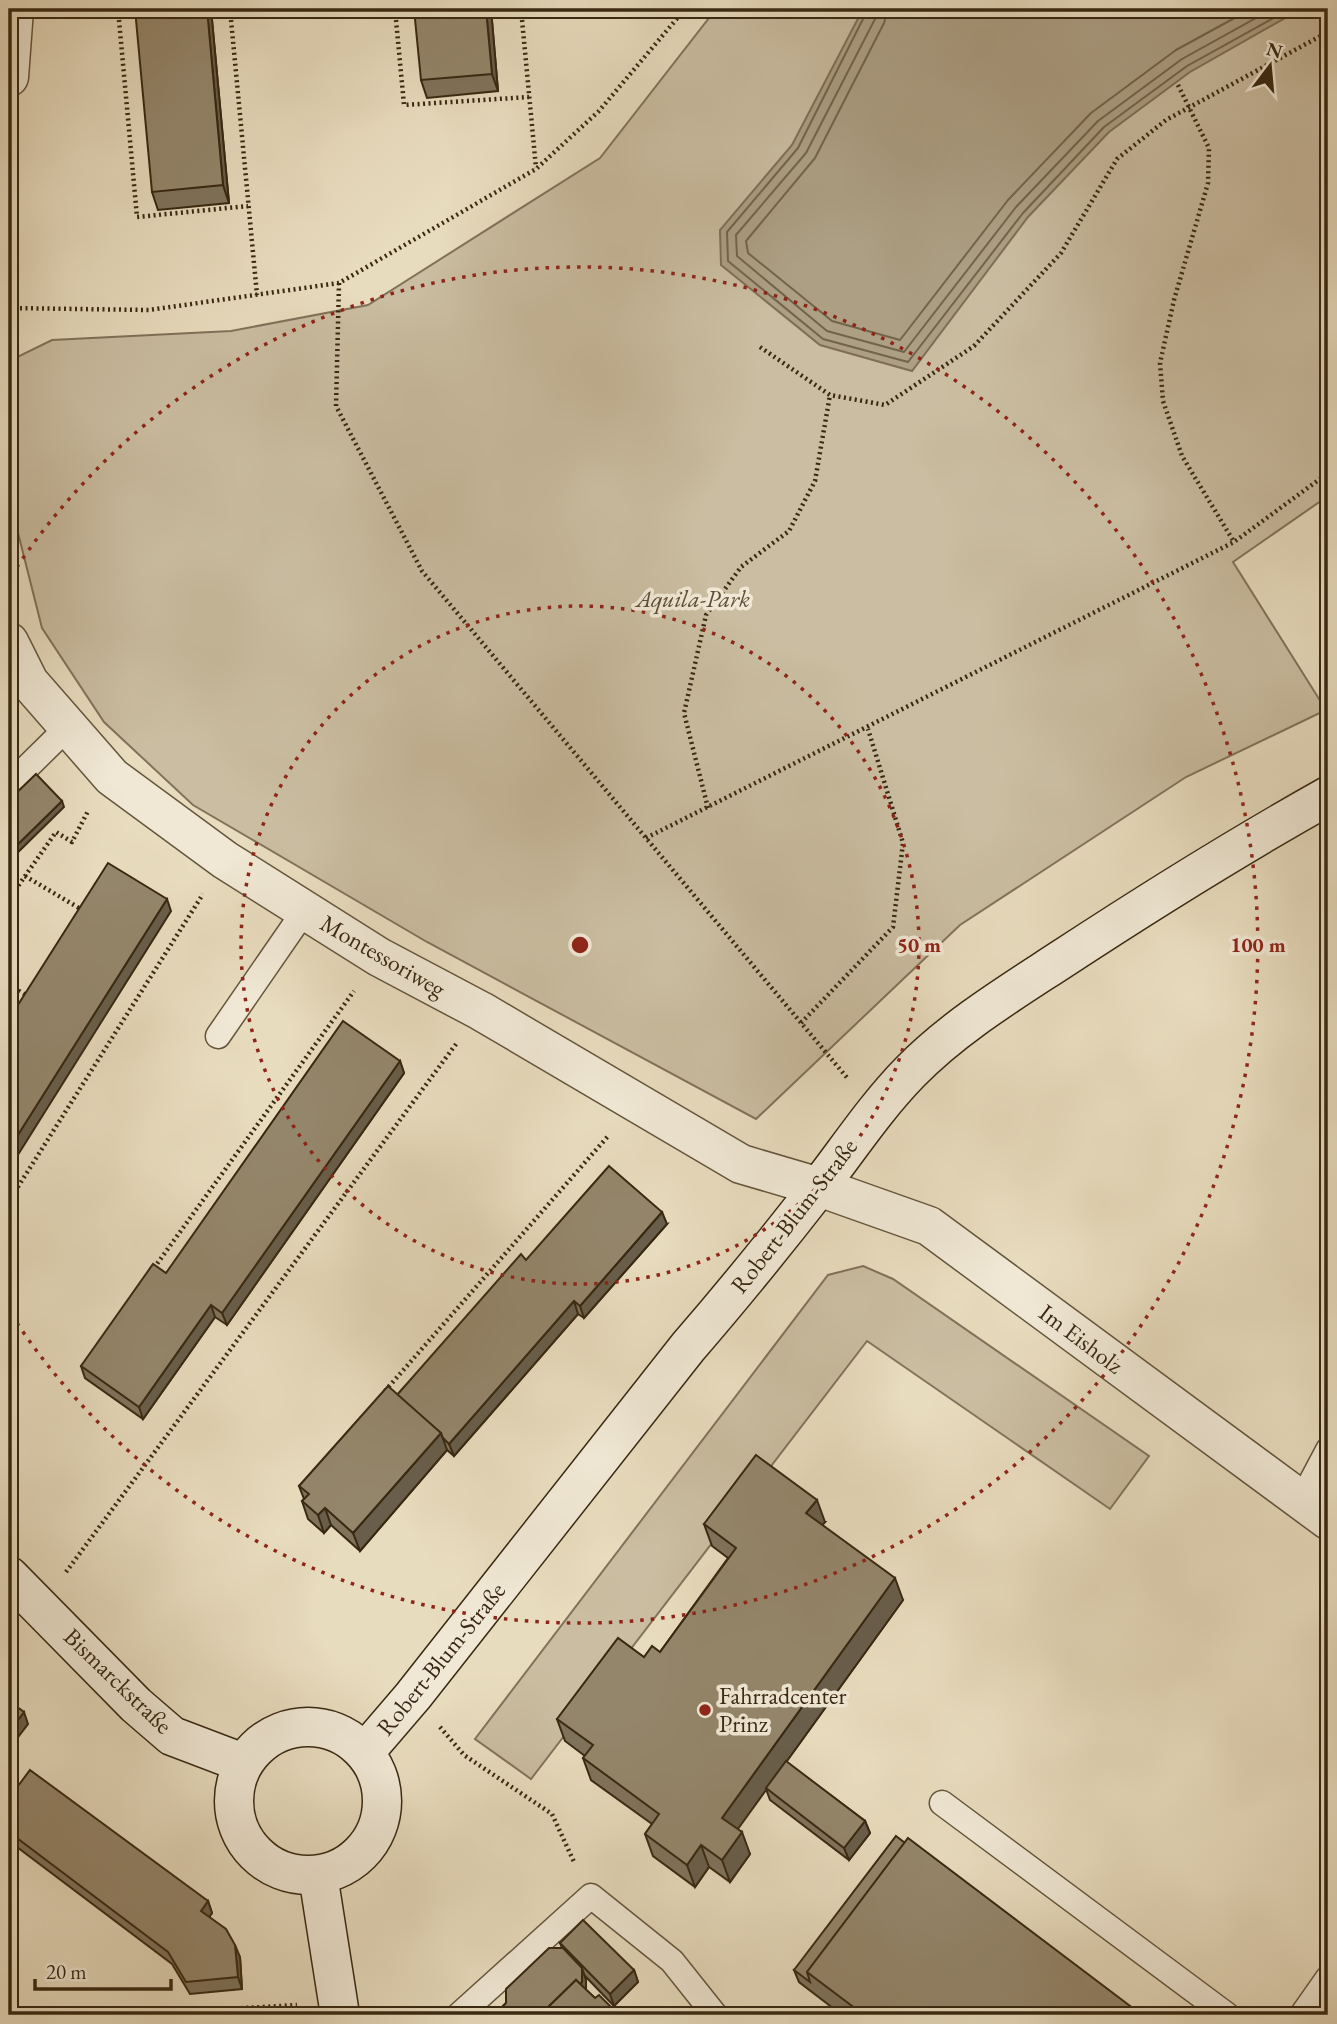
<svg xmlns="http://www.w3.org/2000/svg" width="1337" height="2024" font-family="'EB Garamond',serif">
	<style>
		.green { fill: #cabda1; stroke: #81725a; stroke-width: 2 }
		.water { fill: #ac9f84; stroke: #7e6f56; stroke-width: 2 }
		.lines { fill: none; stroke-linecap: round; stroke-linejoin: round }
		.shore { stroke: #72644b; stroke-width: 2 }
		.lane-casing { stroke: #64553d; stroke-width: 27 }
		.street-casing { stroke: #64553d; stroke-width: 41 }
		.secondary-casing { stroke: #382812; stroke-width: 41 }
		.path { stroke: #382812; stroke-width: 4.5; stroke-dasharray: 2 3.5; stroke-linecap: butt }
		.lane { stroke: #f0e8d5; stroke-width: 24 }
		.street { stroke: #f0e8d5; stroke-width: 38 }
		.secondary { stroke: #f0e8d5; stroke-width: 38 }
		.wall { fill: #7f735c; stroke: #382812; stroke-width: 2 }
		.shaded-wall { fill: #685e4b; stroke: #382812; stroke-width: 2 }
		.building { fill: #94866b; stroke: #382812; stroke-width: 2 }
		.ring { fill: none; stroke: #8f2418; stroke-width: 3.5; stroke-dasharray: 3.5 7 }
		.poi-dot { fill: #8f2418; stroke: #f0e8d5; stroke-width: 2.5 }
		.labels { text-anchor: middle; stroke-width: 7; stroke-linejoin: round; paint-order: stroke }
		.park-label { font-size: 24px; font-style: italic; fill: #5c4d36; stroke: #f0e8d5 }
		.street-label { font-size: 24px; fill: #382812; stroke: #f0e8d5 }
		.poi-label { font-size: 24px; fill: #382812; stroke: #f0e8d5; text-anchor: start }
		.centre { fill: #8f2418; stroke: #f0e8d5; stroke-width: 3.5 }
		.ring-label { font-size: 21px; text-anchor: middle; font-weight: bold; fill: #8f2418; stroke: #f0e8d5; stroke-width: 7; stroke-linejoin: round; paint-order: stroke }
	</style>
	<rect width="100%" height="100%" fill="#e8dcbe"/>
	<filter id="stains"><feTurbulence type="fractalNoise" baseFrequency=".00286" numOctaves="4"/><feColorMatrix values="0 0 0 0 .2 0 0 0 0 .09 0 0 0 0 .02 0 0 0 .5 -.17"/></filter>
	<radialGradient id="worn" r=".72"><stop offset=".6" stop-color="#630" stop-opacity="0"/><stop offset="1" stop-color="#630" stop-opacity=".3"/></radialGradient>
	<g class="green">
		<polygon points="716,9 1328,9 1328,496 1233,562 1326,710 1186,777 960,925 756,1119 427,942 193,805 104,722 42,628 12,509 9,361 52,340 231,331 368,305 600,158"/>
		<polygon points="863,1266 893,1279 1149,1456 1110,1509 867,1341 531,1779 475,1739 828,1275"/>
	</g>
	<polygon class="water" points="863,9 1301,9 1190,72 1109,132 1028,217 912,371 820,345 721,265 720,230 792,145"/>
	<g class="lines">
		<g class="shore">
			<polyline points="868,9 798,148 727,232 728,261 823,339 908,362 1023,213 1104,127 1187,66 1290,9"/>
			<polyline points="877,9 875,19 806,153 736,235 737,256 827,331 904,352 1016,207 1098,121 1182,59 1272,9"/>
			<polyline points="888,9 884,23 815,158 746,241 748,253 832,321 900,340 1008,200 1091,113 1176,50 1251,9"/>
		</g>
		<g class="lane-casing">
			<g id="lane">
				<polyline points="9,785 67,728"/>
				<polyline points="218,1036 305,910"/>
				<polyline points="1301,1501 1328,1450"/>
				<polyline points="942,1803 1227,2015"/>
				<polyline points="459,2015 591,1896 672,1961 715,2015"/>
				<polyline points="1302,2015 1328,1978"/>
			</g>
		</g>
		<g class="street-casing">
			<g id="street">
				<polyline points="9,77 14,9"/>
				<polyline points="9,642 29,682 112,777 225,860 379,957 481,1011 741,1164 819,1187 929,1226 1328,1520"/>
			</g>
		</g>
		<g class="secondary-casing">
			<g id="secondary">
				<polyline points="9,1576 136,1705 172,1736 243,1763"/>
				<circle cx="308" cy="1801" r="74"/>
				<path d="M365,1752L413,1696L688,1347C733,1295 776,1242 818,1188C849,1148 875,1108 910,1072C954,1027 1010,993 1062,959C1149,902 1237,847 1328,796"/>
				<polyline points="318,1875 340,2015"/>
			</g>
		</g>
		<g class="path">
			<polyline points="118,9 137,217 248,206"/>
			<polyline points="230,9 257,295"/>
			<polyline points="395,9 404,105 529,97"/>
			<polyline points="521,9 536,168"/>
			<polyline points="1178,85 1209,148 1208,183 1174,300 1160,363 1163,401 1182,456 1234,542"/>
			<polyline points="339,283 336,406 422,571 849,1080"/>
			<polyline points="9,308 149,310 339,283 536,169 599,111 685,9"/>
			<polyline points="760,347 830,395 885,405 974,346 1061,253 1117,159 1166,120 1328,32"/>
			<polyline points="708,808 684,713 706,615 741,567 789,531 815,481 830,395"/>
			<polyline points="646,838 1234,542 1328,473"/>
			<polyline points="25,876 79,908"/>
			<polyline points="9,899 56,832 72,842 88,811"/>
			<polyline points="9,985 26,995"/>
			<polyline points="801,1023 893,927 903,843 868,729"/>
			<polyline points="9,1201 203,894"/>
			<polyline points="154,1268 354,991"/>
			<polyline points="385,1391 609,1135"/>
			<polyline points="66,1572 456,1044"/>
			<polyline points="440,1727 464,1755 552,1814 575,1864"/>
			<polyline points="120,2015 297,2005"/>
		</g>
		<use href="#lane" class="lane"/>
		<use href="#street" class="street"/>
		<use href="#secondary" class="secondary"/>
	</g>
	<g class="wall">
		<polygon points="211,9 229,203 158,210 152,192"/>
		<polygon points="491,9 498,91 427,98 421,80"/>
		<polygon points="400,1061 404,1073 227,1325 215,1317 143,1419 85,1378 81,1366 166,1273"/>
		<polygon points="667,1224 584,1318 578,1314 454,1456 447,1450 360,1551 331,1525 324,1533 308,1519 302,1501 304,1499 299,1486 397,1395 526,1260"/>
		<polygon points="825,1522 822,1525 903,1600 786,1762 865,1821 870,1833 849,1860 770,1800 766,1789 737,1829 750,1854 730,1882 709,1867 695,1887 653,1856 645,1834 652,1824 591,1780 583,1758 585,1756 565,1741 557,1719 644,1657 660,1652 728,1558 712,1546 704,1524"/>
		<polygon points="9,1798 208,1901 212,1913 209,1917 240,1957 242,1989 190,1994 172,1964 9,1841"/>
		<polygon points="560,1943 634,1970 638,1982 614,2006 585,1976 586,1980 586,1990 595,1998 494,2015 562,1948"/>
		<polygon points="794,1970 1142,2015 842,2015 799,1982"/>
	</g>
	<g class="shaded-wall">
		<polygon points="207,9 211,9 229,203 223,185"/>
		<polygon points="486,9 491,9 498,91 492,74"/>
		<polygon points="9,717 12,725 9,728"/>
		<polygon points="62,801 64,807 9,861 9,853"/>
		<polygon points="167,899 171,911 9,1169 9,1149"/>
		<polygon points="400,1061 404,1073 227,1325 222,1313"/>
		<polygon points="662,1212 667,1224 584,1318 580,1306"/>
		<polygon points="574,1301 578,1314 454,1456 449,1444"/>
		<polygon points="211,1305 215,1317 143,1419 139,1407"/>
		<polygon points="441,1433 447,1450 360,1551 353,1533"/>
		<polygon points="817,1500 825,1522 814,1535 806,1513"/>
		<polygon points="325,1508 331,1525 324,1533 318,1515"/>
		<polygon points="895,1578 903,1600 730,1840 722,1818"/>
		<polygon points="24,1712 28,1724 9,1749 9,1732"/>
		<polygon points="865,1821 870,1833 849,1860 844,1848"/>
		<polygon points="742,1832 750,1854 730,1882 722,1860"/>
		<polygon points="701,1845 709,1867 695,1887 687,1865"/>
		<polygon points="208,1901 212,1913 205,1923 201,1911"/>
		<polygon points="235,1945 240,1957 242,1989 238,1977"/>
		<polygon points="582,1968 586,1980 586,1994 564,2015"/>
		<polygon points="634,1970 638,1982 614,2006 610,1994"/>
	</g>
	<g class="building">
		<polygon points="135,9 207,9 223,185 152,192"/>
		<polygon points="414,9 486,9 492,74 421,80"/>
		<polygon points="36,774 62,801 9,853 9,800"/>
		<polygon points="108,863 167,899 9,1149 9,1019"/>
		<polygon points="343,1021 400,1061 222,1313 211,1305 139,1407 81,1366 153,1264 166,1273"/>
		<polygon points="609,1166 662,1212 580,1306 574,1301 449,1444 443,1438 441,1433 397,1395 521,1254 526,1260"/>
		<polygon points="388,1386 441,1433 353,1533 325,1508 318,1515 302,1501 309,1494 299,1486"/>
		<polygon points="756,1455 817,1500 806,1513 895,1578 722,1818 742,1832 722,1860 701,1845 687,1865 645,1834 659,1814 583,1758 593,1745 557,1719 618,1638 644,1657 652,1646 660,1652 736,1548 704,1524"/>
		<polygon points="9,1701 24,1712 9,1732"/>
		<polygon points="786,1761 865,1821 844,1848 766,1788"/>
		<polygon points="30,1770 208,1901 201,1911 226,1929 235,1945 238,1977 186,1982 168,1952 9,1832 9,1798"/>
		<polygon points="896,1836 905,1843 807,1972 810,1982 794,1970"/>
		<polygon points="908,1838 1142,2015 864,2015 807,1972"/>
		<polygon points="583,1920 634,1970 610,1994 560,1943"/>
		<polygon points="549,1948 563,1948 582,1968 582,1982 580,1984 576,1980 540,2015 494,2015 506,2003 506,1989"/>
		<polygon points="576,1980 595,1998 599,1995 619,2015 540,2015"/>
	</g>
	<g class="ring">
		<circle cx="580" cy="945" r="339"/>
		<path d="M11 576A678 678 0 1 1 11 1314"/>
	</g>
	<circle class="poi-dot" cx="705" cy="1710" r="7"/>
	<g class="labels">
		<g class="park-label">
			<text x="693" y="607">Aquila-Park</text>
		</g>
		<g class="street-label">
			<text transform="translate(383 956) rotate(30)" y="8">Montessoriweg</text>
			<text transform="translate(794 1216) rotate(-52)" y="8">Robert-Blum-Straße</text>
			<text transform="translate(1081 1339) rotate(37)" y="8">Im Eisholz</text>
			<text transform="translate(441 1659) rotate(-51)" y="8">Robert-Blum-Straße</text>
			<text transform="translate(118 1681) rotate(44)" y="8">Bismarckstraße</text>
		</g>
		<g class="poi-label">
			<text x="719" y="1704">Fahrradcenter<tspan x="719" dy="28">Prinz</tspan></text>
		</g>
	</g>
	<circle cx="580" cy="945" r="10" class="centre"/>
	<g class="ring-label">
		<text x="919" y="952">50 m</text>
		<text x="1258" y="952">100 m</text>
	</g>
	<rect width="1337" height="2024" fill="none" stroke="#e8dcbe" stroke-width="35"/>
	<rect x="10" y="10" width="1316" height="2003" fill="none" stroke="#382812" stroke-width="3.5"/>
	<rect x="18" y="18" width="1302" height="1989" fill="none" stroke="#382812" stroke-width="2"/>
	<g transform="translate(1270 66) rotate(16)" stroke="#f0e8d5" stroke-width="5" paint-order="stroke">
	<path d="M0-5L12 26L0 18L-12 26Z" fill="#382812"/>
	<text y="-10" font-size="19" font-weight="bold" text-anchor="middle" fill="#382812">N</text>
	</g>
	<path d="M35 1979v10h136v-10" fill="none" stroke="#382812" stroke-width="3.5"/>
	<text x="46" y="1979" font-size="21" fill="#382812" stroke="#f0e8d5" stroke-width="5" paint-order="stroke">20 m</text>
	<rect width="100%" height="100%" filter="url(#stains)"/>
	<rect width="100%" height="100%" fill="url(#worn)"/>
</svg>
